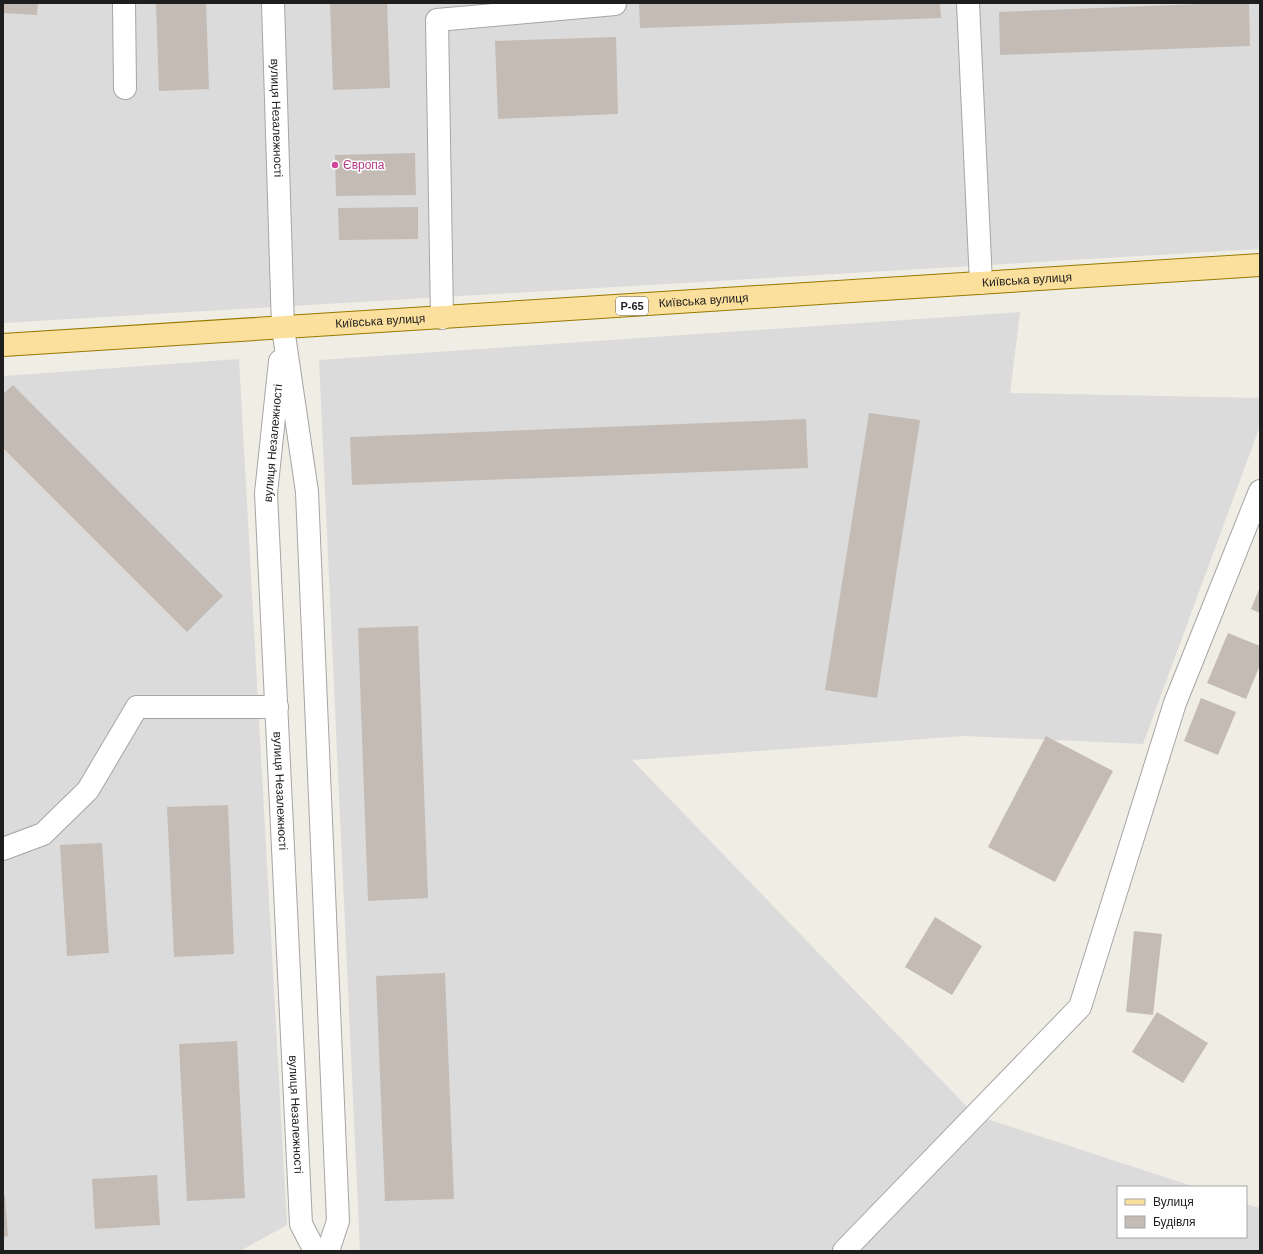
<svg xmlns="http://www.w3.org/2000/svg" width="1263" height="1254" font-family="Arial,sans-serif">
	<style>
		.residential { fill: #dcdbdb }
		.building { fill: #c4bcb4 }
		.lines { fill: none; stroke-linecap: round; stroke-linejoin: round }
		.minor-casing { stroke: #a5a5a5; stroke-width: 24 }
		.major-casing { stroke: #977901; stroke-width: 24 }
		.minor { stroke: #fff; stroke-width: 22 }
		.major { stroke: #fbdf9d; stroke-width: 22 }
		.hotel-dot { fill: #d1479c; stroke: #fff; stroke-width: 1.5 }
		.labels { text-anchor: middle; stroke-width: 3; stroke-linejoin: round; paint-order: stroke }
		.shield { fill: #fff; stroke: #626262; stroke-width: 1 }
		.shield-label { font-size: 11px; font-weight: bold; fill: #1e1e1e }
		.street-label { font-size: 12px; fill: #1e1e1e; stroke: #fff }
		.hotel-label { font-size: 12px; fill: #b23c85; stroke: #fff; text-anchor: start }
	</style>
	<rect width="100%" height="100%" fill="#efede4"/>
	<g class="residential">
		<polygon points="3,3 1260,3 1260,238 1258,249 3,323"/>
		<polygon points="1020,312 1010,393 1260,398 1260,426 1143,744 965,736 632,760 975,1115 1195,1187 1118,1187 1118,1237 1246,1237 1246,1204 1260,1208 1260,1251 360,1251 319,360"/>
		<polygon points="239,359 287,1225 240,1251 3,1251 3,376"/>
	</g>
	<g class="building">
		<polygon points="3,3 38,3 37,15 3,13"/>
		<polygon points="156,3 206,3 209,89 159,91"/>
		<polygon points="330,3 387,3 390,88 333,90"/>
		<polygon points="639,3 940,3 941,18 640,28"/>
		<polygon points="1199,3 1249,3 1250,46 1000,55 999,12 1199,4"/>
		<polygon points="616,37 618,114 498,119 495,41"/>
		<polygon points="415,153 416,195 336,196 335,155"/>
		<polygon points="418,207 418,239 339,240 338,208"/>
		<polygon points="13,385 223,596 187,632 3,448 3,394"/>
		<polygon points="869,413 920,420 877,698 825,690"/>
		<polygon points="806,419 808,468 352,485 350,437"/>
		<polygon points="1260,587 1260,613 1251,609"/>
		<polygon points="418,626 428,898 368,901 358,628"/>
		<polygon points="1228,633 1260,646 1260,665 1246,699 1207,683"/>
		<polygon points="1201,698 1236,712 1218,755 1184,741"/>
		<polygon points="1046,736 1113,771 1055,882 988,847"/>
		<polygon points="228,805 234,954 174,957 167,807"/>
		<polygon points="102,843 109,953 67,956 60,845"/>
		<polygon points="935,917 982,946 952,995 905,967"/>
		<polygon points="1134,931 1162,934 1153,1015 1126,1012"/>
		<polygon points="445,973 454,1199 385,1201 376,976"/>
		<polygon points="1157,1012 1208,1043 1183,1083 1132,1052"/>
		<polygon points="237,1041 245,1198 187,1201 179,1044"/>
		<polygon points="157,1175 160,1225 95,1229 92,1179"/>
		<polygon points="3,1196 5,1196 8,1236 3,1237"/>
	</g>
	<g class="lines">
		<g class="minor-casing">
			<g id="minor">
				<polyline points="124,3 125,88"/>
				<path id="s1" d="M273,3L283,328L307,492L338,1221L328,1251"/>
				<polyline points="968,3 981,283"/>
				<polyline points="442,318 437,20 615,4 615,3"/>
				<path id="s2" d="M280,361L266,493L301,1224L315,1251"/>
				<polyline points="3,849 43,834 88,790 137,707 277,707"/>
				<polyline points="844,1251 1080,1007 1175,703 1260,491"/>
			</g>
		</g>
		<g class="major-casing">
			<g id="major">
				<path id="s3" d="M3,345L1260,265"/>
			</g>
		</g>
		<use href="#minor" class="minor"/>
		<use href="#major" class="major"/>
	</g>
	<circle class="hotel-dot" cx="335" cy="165" r="4"/>
	<g class="labels">
		<rect class="shield" x="616" y="297" width="32" height="18" rx="3"/>
		<g class="shield-label">
			<text x="632" y="310">Р-65</text>
		</g>
		<g class="street-label">
			<text dy="4" stroke="none"><textPath href="#s1" startOffset="115">вулиця Незалежності</textPath></text>
			<text dy="4" stroke="none"><textPath href="#s3" startOffset="1026">Київська вулиця</textPath></text>
			<text dy="4" stroke="none"><textPath href="#s3" startOffset="702">Київська вулиця</textPath></text>
			<text dy="4" stroke="none"><textPath href="#s3" startOffset="378">Київська вулиця</textPath></text>
			<text transform="translate(273 443) rotate(-85)" y="4">вулиця Незалежності</text>
			<text dy="4" stroke="none"><textPath href="#s2" startOffset="431">вулиця Незалежності</textPath></text>
			<text dy="4" stroke="none"><textPath href="#s2" startOffset="755">вулиця Незалежності</textPath></text>
		</g>
		<g class="hotel-label">
			<text x="343" y="169">Європа</text>
		</g>
	</g>
	<rect width="1263" height="1254" fill="none" stroke="#1e1e1e" stroke-width="8"/>
	<rect x="1117" y="1186" width="130" height="52" fill="#ffffff" stroke="#a5a5a5"/>
	<rect x="1125" y="1199" width="20" height="6" fill="#fbdf9d" stroke="#a5a5a5"/>
	<text x="1153" y="1206" font-size="12" fill="#1e1e1e">Вулиця</text>
	<rect x="1125" y="1216" width="20" height="12" fill="#c4bcb4" stroke="#a5a5a5"/>
	<text x="1153" y="1226" font-size="12" fill="#1e1e1e">Будівля</text>
</svg>
